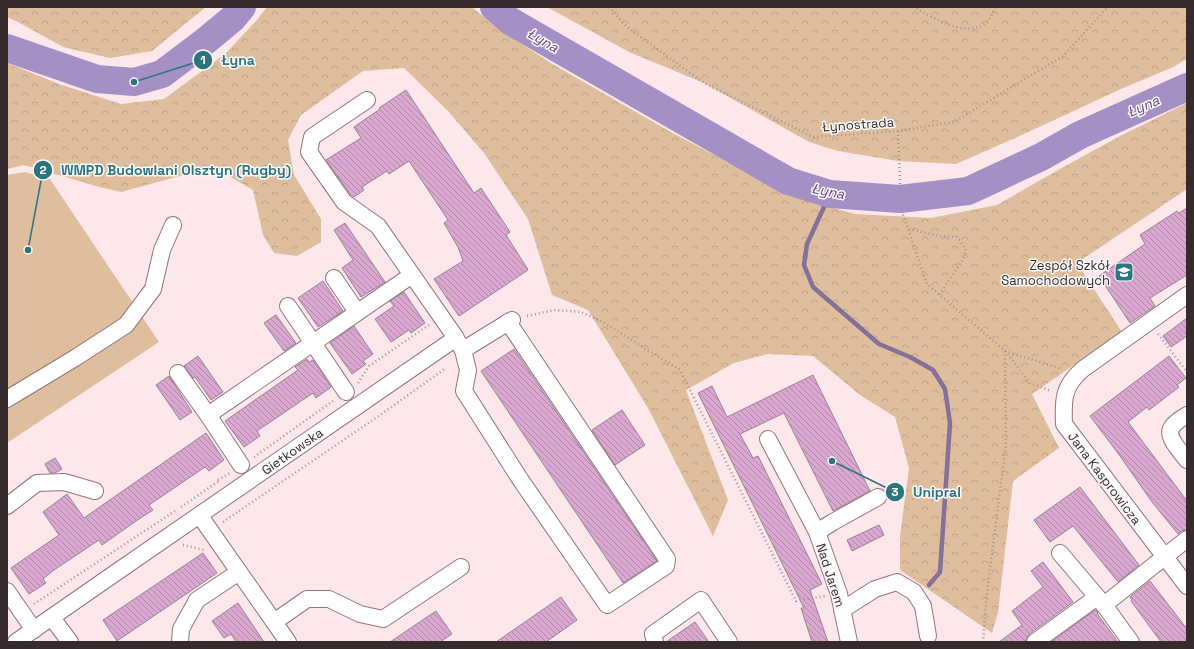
<svg xmlns="http://www.w3.org/2000/svg" width="1194" height="649" font-family="'Space Grotesk',sans-serif">
	<style>
		.forest { fill: url(#forest-crowns) }
		.park { fill: #dfbe9e }
		.lines { fill: none; stroke-linecap: round; stroke-linejoin: round }
		.stream { stroke: #837197; stroke-width: 4.5 }
		.river { stroke: #a490c5; stroke-width: 28 }
		.building { fill: url(#building-back-hatch); stroke: #9a8295 }
		.minor-casing { stroke: #92747a; stroke-width: 18 }
		.path { stroke: #a49396; stroke-width: 2.5; stroke-dasharray: 1 3; stroke-linecap: butt }
		.minor { stroke: #fff; stroke-width: 16 }
		.labels { text-anchor: middle; stroke-width: 3; stroke-linejoin: round; paint-order: stroke }
		.street-label { font-size: 13px; fill: #362a2c; stroke: #fafafa }
		.poi-label { font-size: 13px; fill: #362a2c; stroke: #fafafa; text-anchor: end }
		.water-label { font-size: 14px; font-style: italic; fill: #624588; stroke: #fafafa }
		.leader { fill: none; stroke: #2d747f; stroke-width: 1.5 }
		.callout-dot { fill: #2d747f; stroke: #fafafa; stroke-width: 1.5 }
		.mark-label { font-size: 12px; text-anchor: middle; font-weight: bold; fill: #fff }
		.callout-label { font-size: 14px; text-anchor: middle; font-weight: bold; fill: #2d747f; stroke: #fafafa; stroke-width: 3; stroke-linejoin: round; paint-order: stroke }
	</style>
	<defs>
		<pattern id="forest-crowns" width="20" height="18" patternUnits="userSpaceOnUse"><rect width="20" height="18" fill="#dfbe9e"/><path d="M2 6a3 3 0 1 1 6 0M12 15a3 3 0 1 1 6 0" fill="none" stroke="#c0a388"/></pattern>
		<pattern id="building-back-hatch" width="6" height="6" patternUnits="userSpaceOnUse"><rect width="6" height="6" fill="#d9a7d0"/><path d="M-1 5l2 2M0 0l6 6M5-1l2 2" fill="none" stroke="#b188a9"/></pattern>
	</defs>
	<rect width="100%" height="100%" fill="#fce7eb"/>
	<g class="forest">
		<polygon points="7,7 206,7 152,51 110,58 63,47 20,23 7,17"/>
		<polygon points="267,7 472,7 496,27 549,62 669,131 791,196 855,214 931,218 997,205 1058,170 1120,136 1187,103 1187,189 1077,263 1122,332 1032,394 1059,448 1013,481 998,612 992,633 900,570 900,536 909,468 895,417 860,395 813,356 768,354 734,363 686,390 728,500 713,536 648,408 588,310 552,295 528,219 484,153 448,111 404,68 363,71 301,115 288,140 294,175 321,219 321,242 297,256 274,253 263,235 253,190 213,167 121,192 99,187 24,165 7,169 7,63 59,84 121,104 164,99 225,54 256,21"/>
		<polygon points="547,7 1187,7 1187,59 1171,68 1121,89 1024,134 956,164 898,161 838,151 809,142 704,83 629,52"/>
	</g>
	<polygon class="park" points="25,172 50,179 159,342 7,443 7,175"/>
	<g class="lines">
		<polyline class="stream" points="830,194 807,244 804,265 813,287 879,344 910,357 933,370 945,389 950,423 940,572 929,585"/>
		<g class="river">
			<polyline points="494,7 510,21 788,181 830,194 900,199 968,191 1041,157 1080,135 1187,87"/>
			<polyline points="7,48 97,79 134,82 162,74 203,43 232,19 242,7"/>
		</g>
	</g>
	<g class="building">
		<polygon points="406,90 474,193 481,188 510,232 506,235 527,268 528,270 459,316 434,279 463,261 458,247 444,223 448,220 409,161 389,174 387,171 362,187 364,190 354,197 351,195 326,160 361,138 354,127 380,109 379,108"/>
		<polygon points="1187,208 1187,275 1150,298 1155,306 1130,323 1099,276 1145,244 1140,235 1177,211 1179,213"/>
		<polygon points="345,223 385,282 361,297 342,268 353,260 334,230"/>
		<polygon points="323,281 343,311 318,327 298,298"/>
		<polygon points="404,292 425,323 411,333 409,330 391,342 375,319 394,306 390,301"/>
		<polygon points="276,315 296,343 284,351 264,323"/>
		<polygon points="1187,318 1187,336 1171,347 1163,336"/>
		<polygon points="354,326 373,354 363,361 366,364 352,374 330,343"/>
		<polygon points="514,349 657,561 623,583 481,371"/>
		<polygon points="198,356 223,392 211,400 195,377 193,378 184,366"/>
		<polygon points="1169,356 1186,378 1177,385 1179,387 1174,391 1149,410 1147,407 1128,422 1187,501 1187,530 1181,531 1178,534 1152,502 1120,456 1090,416"/>
		<polygon points="307,359 309,362 313,360 331,387 316,398 313,393 257,431 260,436 244,447 225,421 298,370 295,367"/>
		<polygon points="813,375 870,491 833,511 784,413 740,434 753,458 758,456 822,584 810,590 828,642 812,642 801,608 804,608 698,393 712,386 727,417"/>
		<polygon points="169,376 192,412 180,420 156,385"/>
		<polygon points="622,410 645,445 615,465 592,430"/>
		<polygon points="206,433 224,460 209,471 205,467 149,505 153,510 136,521 102,545 99,540 54,570 43,579 46,583 29,594 11,568 59,535 43,512 67,494 84,518"/>
		<polygon points="55,458 62,469 55,473 50,473 45,464"/>
		<polygon points="1080,487 1139,565 1118,582 1073,526 1050,542 1034,520"/>
		<polygon points="879,525 884,535 852,551 847,540"/>
		<polygon points="203,553 217,573 117,641 103,620"/>
		<polygon points="1043,562 1073,602 1029,634 1026,640 1023,642 999,642 1022,625 1012,611 1043,587 1031,571"/>
		<polygon points="1150,581 1187,629 1187,642 1161,642 1131,601 1132,600 1130,597"/>
		<polygon points="561,597 577,620 546,642 496,642"/>
		<polygon points="238,603 264,642 236,642 231,634 224,638 212,621"/>
		<polygon points="1095,610 1097,611 1098,615 1118,642 1051,642"/>
		<polygon points="436,611 452,634 440,642 390,642"/>
		<polygon points="695,622 709,642 666,642"/>
	</g>
	<g class="lines">
		<g class="minor-casing">
			<g id="minor">
				<polyline points="334,278 357,312"/>
				<path d="M1187,295L1083,369C1063,386 1063,399 1064,424L1187,586"/>
				<polyline points="288,306 346,392"/>
				<polyline points="458,342 463,350 512,320"/>
				<polyline points="463,350 468,370 464,391 520,479 607,605 666,566 667,559 508,322"/>
				<polyline points="178,373 208,415"/>
				<polyline points="7,399 75,358 126,325 153,289 162,250 173,225"/>
				<path d="M1187,415C1182,418 1175,422 1172,427C1165,436 1181,452 1187,460"/>
				<polyline points="768,439 817,532 839,594 849,642"/>
				<polyline points="241,465 208,415 412,275"/>
				<polyline points="7,506 37,483 64,482 95,491"/>
				<polyline points="200,516 288,642"/>
				<polyline points="817,532 833,522 878,497"/>
				<polyline points="1060,553 1104,605 1131,642"/>
				<polyline points="7,591 34,630"/>
				<polyline points="1104,605 1187,539"/>
				<polyline points="842,610 875,589 897,582 914,592 923,606 928,636"/>
				<polyline points="52,618 70,642"/>
				<polyline points="274,622 307,599 329,599 360,614 383,619 461,567"/>
				<path d="M16,642C162,540 309,440 456,338L378,226L344,202L309,152L312,137L367,100"/>
				<polyline points="180,642 181,629 197,600 239,572"/>
				<polyline points="655,642 653,634 701,600 729,642"/>
				<polyline points="1035,642 1097,597"/>
			</g>
		</g>
		<g class="path">
			<polyline points="609,7 627,27 704,83 813,137 898,131 954,122 1063,56 1108,7"/>
			<path d="M913,7C933,17 968,41 988,21C991,17 993,11 996,7"/>
			<polyline points="898,131 901,209 927,284 1005,351 1006,444 987,592 983,642"/>
			<polyline points="909,229 939,236 957,237 966,249 964,258 939,295"/>
			<polyline points="527,316 554,310 581,312 601,321 680,370 796,601 825,596"/>
			<polyline points="1158,334 1187,372"/>
			<polyline points="1005,351 1062,369"/>
			<polyline points="1005,351 1030,383 1051,391"/>
			<polyline points="358,383 369,366 429,325"/>
			<polyline points="254,457 333,401"/>
			<polyline points="218,480 230,473"/>
			<polyline points="181,507 219,481"/>
			<polyline points="239,511 383,413 446,368"/>
			<polyline points="223,522 239,511"/>
			<polyline points="183,545 204,550"/>
			<polyline points="34,604 175,511"/>
		</g>
		<use href="#minor" class="minor"/>
	</g>
	<defs>
		<g id="school-square" transform="scale(1)"><rect x="-9" y="-9" width="18" height="18" rx="4" fill="#2d747f" stroke="#fafafa"/><path d="M0-5L7-2L0 1L-7-2ZM-4 1L0 2.5L4 1V4Q0 6-4 4Z" fill="#fff"/></g>
	</defs>
	<g fill-rule="evenodd">
		<use href="#school-square" x="1124" y="272"/>
	</g>
	<g class="labels">
		<g class="street-label">
			<text transform="translate(858 124) rotate(-4)" y="5">Łynostrada</text>
			<text transform="translate(292 451) rotate(-35)" y="5">Gietkowska</text>
			<text transform="translate(1105 478) rotate(53)" y="5">Jana Kasprowicza</text>
			<text transform="translate(831 575) rotate(72)" y="5">Nad Jarem</text>
		</g>
		<g class="poi-label">
			<text x="1110" y="270">Zespół Szkół<tspan x="1110" dy="15">Samochodowych</tspan></text>
		</g>
		<g class="water-label">
			<text transform="translate(543 40) rotate(30)" y="5">Łyna</text>
			<text transform="translate(1143 106) rotate(-24)" y="5">Łyna</text>
			<text transform="translate(828 191) rotate(11)" y="5">Łyna</text>
		</g>
	</g>
	<path class="leader" d="M134 82L203 60M28 250L43 170M832 461L895 492"/>
	<g class="callout-dot">
		<circle cx="134" cy="82" r="4"/>
		<circle cx="28" cy="250" r="4"/>
		<circle cx="832" cy="461" r="4"/>
		<circle cx="203" cy="60" r="10"/>
		<circle cx="43" cy="170" r="10"/>
		<circle cx="895" cy="492" r="10"/>
	</g>
	<g class="mark-label">
		<text x="203" y="64">1</text>
		<text x="43" y="174">2</text>
		<text x="895" y="496">3</text>
	</g>
	<g class="callout-label">
		<text x="238" y="65">Łyna</text>
		<text x="176" y="175">WMPD Budowlani Olsztyn (Rugby)</text>
		<text x="937" y="497">Unipral</text>
	</g>
	<rect width="1194" height="649" fill="none" stroke="#362a2c" stroke-width="16"/>
</svg>
